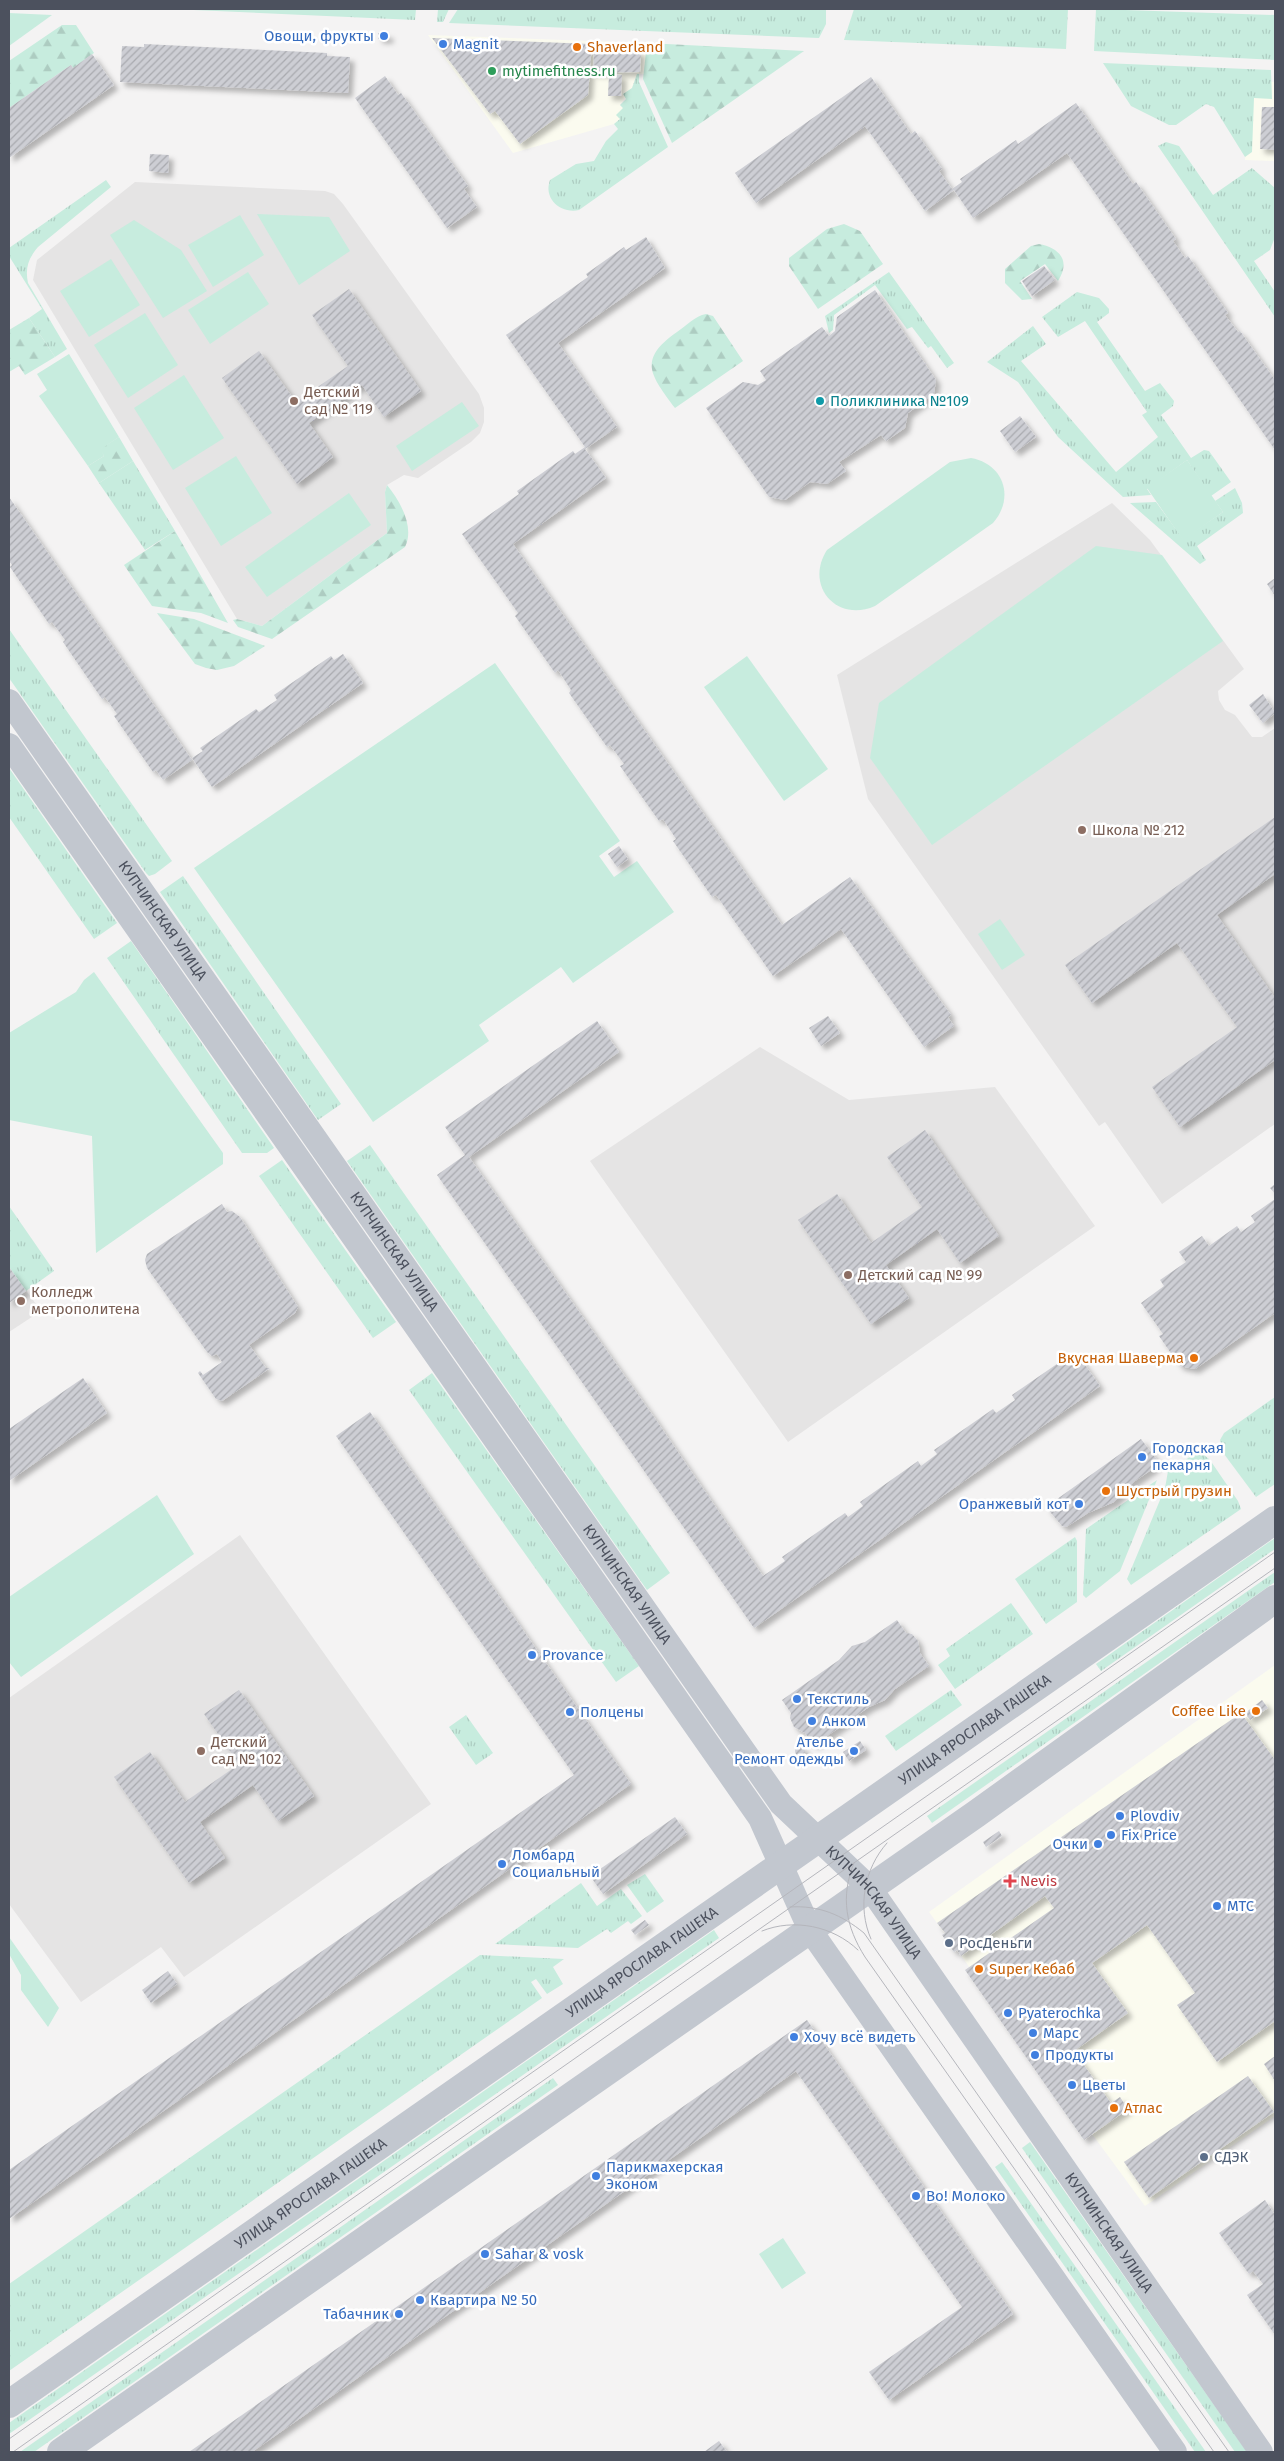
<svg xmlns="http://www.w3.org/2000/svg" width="1284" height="2461" font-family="'Fira Sans',sans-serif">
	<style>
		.commercial { fill: #fbfbef }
		.education { fill: #e5e4e4 }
		.grass { fill: url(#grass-tufts) }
		.forest { fill: url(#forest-firs) }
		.green { fill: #c7ecde }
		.building { fill: url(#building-hatch); filter: url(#shadow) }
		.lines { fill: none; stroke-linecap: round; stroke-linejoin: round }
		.minor { stroke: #c2c7cf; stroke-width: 24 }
		.tertiary { stroke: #c2c7cf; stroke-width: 28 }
		.tram { stroke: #b5b6bc; stroke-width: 1 }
		.shop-dot { fill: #3f7fe0; stroke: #fff; stroke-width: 2 }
		.food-dot { fill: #e8710a; stroke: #fff; stroke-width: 2 }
		.leisure-dot { fill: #2e9e5b; stroke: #fff; stroke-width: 2 }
		.education-dot { fill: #8d6e63; stroke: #fff; stroke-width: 2 }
		.culture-dot { fill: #0f9aa8; stroke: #fff; stroke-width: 2 }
		.health-dot { fill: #e0444e; stroke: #fff; stroke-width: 2 }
		.service-dot { fill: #5c6f8a; stroke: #fff; stroke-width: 2 }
		.labels { text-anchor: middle; stroke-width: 5; stroke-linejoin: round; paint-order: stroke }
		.shop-label { font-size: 15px; fill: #366cbe; stroke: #fff; text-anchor: start }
		.food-label { font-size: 15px; fill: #c56008; stroke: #fff; text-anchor: start }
		.leisure-label { font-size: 15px; fill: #27864d; stroke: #fff; text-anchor: start }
		.education-label { font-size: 15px; fill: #785e54; stroke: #fff; text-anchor: start }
		.culture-label { font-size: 15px; fill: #0d838f; stroke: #fff; text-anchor: start }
		.street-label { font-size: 15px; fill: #4c515e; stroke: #fff }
		.health-label { font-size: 15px; fill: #be3a42; stroke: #fff; text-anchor: start }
		.service-label { font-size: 15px; fill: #4e5e75; stroke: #fff; text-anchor: start }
	</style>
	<defs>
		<pattern id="grass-tufts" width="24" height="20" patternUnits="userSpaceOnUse" patternTransform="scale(1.25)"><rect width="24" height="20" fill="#c7ecde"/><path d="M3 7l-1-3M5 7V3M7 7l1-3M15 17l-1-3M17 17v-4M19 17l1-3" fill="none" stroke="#adccc1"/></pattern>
		<pattern id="forest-firs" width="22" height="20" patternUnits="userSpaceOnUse" patternTransform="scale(1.25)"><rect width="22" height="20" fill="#c7ecde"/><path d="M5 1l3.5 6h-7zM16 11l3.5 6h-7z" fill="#adccc1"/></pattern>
		<pattern id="building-hatch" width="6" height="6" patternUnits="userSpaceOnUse" patternTransform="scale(1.25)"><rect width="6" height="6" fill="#cdced4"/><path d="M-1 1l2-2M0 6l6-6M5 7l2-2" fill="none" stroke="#a9aaaf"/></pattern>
		<filter id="shadow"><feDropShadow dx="4.5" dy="4.5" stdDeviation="2.5" flood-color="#0004"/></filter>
	</defs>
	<rect width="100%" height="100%" fill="#f4f3f3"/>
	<g class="commercial">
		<polygon points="428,35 647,43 644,74 637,74 632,88 620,105 623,108 620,119 614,124 513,153"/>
		<polygon points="1248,81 1275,82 1275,161 1245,160"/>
		<polygon points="1275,1665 1275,2116 1145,2206 929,1912"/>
	</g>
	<g class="education">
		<polygon points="135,182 325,191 334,194 343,204 479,394 484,408 484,422 480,433 471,442 418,478 404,475 387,485 385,492 387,533 262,626 237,619 33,280 37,260"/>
		<polygon points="1112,503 1150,540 1244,669 1218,691 1219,700 1225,710 1235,715 1252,737 1262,737 1275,728 1275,1124 1162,1204 1105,1122 1099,1126 868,799 837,675"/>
		<polygon points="760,1047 849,1100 995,1087 1095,1226 788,1442 590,1161"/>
		<polygon points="9,1267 41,1311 9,1332"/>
		<polygon points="240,1535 431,1804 184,1977 161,1947 81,2002 9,1904 9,1698"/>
	</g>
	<g class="grass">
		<polygon points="171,9 416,9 415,20"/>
		<polygon points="438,9 449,9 443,22 437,22"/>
		<polygon points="458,9 826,9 826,24 819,38 449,23"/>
		<polygon points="854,9 1068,9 1066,49 844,40"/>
		<polygon points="1096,9 1275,15 1275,60 1094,51"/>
		<polygon points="1103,63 1271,70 1272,99 1254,98 1252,152 1245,157 1214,107 1206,104 1176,125 1169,125 1131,106"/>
		<path d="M637,74H639V82L668,147L579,210C561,214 543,199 550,180L576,164L594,161L606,141L618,129L614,124L620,119L616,115L623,108L620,105L626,99L623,94L632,88Z"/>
		<polygon points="1166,142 1179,146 1213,195 1252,168 1275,188 1275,237 1270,250 1254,261 1275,292 1275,317 1158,146"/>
		<path d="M106,180L111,187L38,247C28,259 25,268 28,283L67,349L55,357L29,318L42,309L9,256V248Z"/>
		<polygon points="889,272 954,363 947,368 931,346 928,348 912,327 907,329 875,285 834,315 833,330 829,333 825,316"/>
		<polygon points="1077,292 1099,298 1109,309 1109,313 1097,322 1145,391 1160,383 1174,401 1173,406 1161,415 1191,458 1204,450 1209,451 1231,482 1211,496 1187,460 1147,489 1151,495 1123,497 1058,437 1018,382 987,362 1033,326 1046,344 1021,361 1116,472 1158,437 1142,415 1147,412 1085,321 1058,337 1042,317"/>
		<polygon points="133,461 175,531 145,550 99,483"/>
		<polygon points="1235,488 1242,503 1243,513 1197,546 1206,560 1200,564 1130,503 1156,502 1183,539 1223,512 1215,501"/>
		<polygon points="9,629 172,861 155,874 149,876 146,873 9,678"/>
		<polygon points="9,768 117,923 94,939 9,817"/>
		<polygon points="183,876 341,1104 318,1120 160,892"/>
		<polygon points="131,941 274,1148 267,1153 242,1153 107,958"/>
		<polygon points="370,1145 670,1573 647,1590 347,1161"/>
		<polygon points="282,1160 396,1322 373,1338 259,1176"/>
		<polygon points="9,1206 54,1271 26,1291 9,1267"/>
		<polygon points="432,1373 639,1666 616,1682 409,1390"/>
		<polygon points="1275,1397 1275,1484 1256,1497 1224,1454 1220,1440 1224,1433"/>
		<polygon points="1196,1453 1204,1455 1210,1460 1238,1501 1241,1509 1131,1585 1127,1579 1165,1488 1168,1471"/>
		<polygon points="1157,1480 1120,1571 1086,1598 1083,1595 1086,1529"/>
		<polygon points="1075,1537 1077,1541 1077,1602 1046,1624 1015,1579"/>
		<polygon points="1275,1538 1275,1549 1101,1671 1096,1664"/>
		<polygon points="1275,1572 1275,1582 932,1823 927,1816"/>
		<polygon points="1011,1603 1033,1634 955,1689 938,1665 950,1656 946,1649"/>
		<polygon points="951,1690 962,1705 896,1751 885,1736"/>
		<polygon points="466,1715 493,1753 476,1765 449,1727"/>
		<polygon points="645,1874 664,1901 647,1913 627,1885"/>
		<polygon points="581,1883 597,1906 621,1889 642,1916 631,1924 628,1921 611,1933 607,1929 578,1948 495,1944"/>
		<polygon points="714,1930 719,1938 9,2434 9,2423"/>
		<polygon points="480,1955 564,1959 553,1967 563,1984 547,1994 536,1979 531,1982 542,1998 9,2371 9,2284"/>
		<polygon points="553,2078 558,2085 34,2452 20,2452"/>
		<polygon points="1030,2142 1247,2452 1235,2452 1022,2148"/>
		<polygon points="1002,2162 1206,2452 1195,2452 995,2167"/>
	</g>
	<g class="forest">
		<polygon points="62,25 76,25 94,53 73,68 71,65 9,108 9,61"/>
		<polygon points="647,43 804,51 672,143 643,79"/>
		<polygon points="844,224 860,231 883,264 818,309 789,266 789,258 827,229"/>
		<path d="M1039,244C1060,248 1071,261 1058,281L1045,264L1020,281L1032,299L1022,300L1005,283V269L1031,246Z"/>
		<path d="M706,314L713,316L743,361L675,408C651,375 637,360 677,332C686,326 695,316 706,314Z"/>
		<polygon points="29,318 55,357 25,375 19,366 9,372 9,330"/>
		<polygon points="119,437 133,461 99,483 88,466 104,456 100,449"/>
		<path d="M387,485C400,501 415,527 405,547L272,639L238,627L233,620L237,619L262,626L387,533L385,492Z"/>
		<polygon points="175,531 228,623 201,613 152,606 124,565"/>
		<polygon points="157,613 194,619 265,646 234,666 217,670 206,668 195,664"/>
	</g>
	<g class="green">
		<polygon points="9,13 52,15 9,46"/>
		<polygon points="257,214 329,217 350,251 299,285"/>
		<polygon points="240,215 264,255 213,287 188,245"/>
		<polygon points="134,220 181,250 207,291 163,318 110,235"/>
		<polygon points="111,259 140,305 89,337 60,291"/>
		<polygon points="248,272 269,304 210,344 188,310"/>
		<polygon points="145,313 178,365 128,398 94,345"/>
		<polygon points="69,354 119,437 101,449 104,456 88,466 39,396 47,390 37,374"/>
		<polygon points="184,375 224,438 173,470 134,408"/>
		<polygon points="462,402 479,426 412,471 396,446"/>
		<polygon points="236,456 272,513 221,546 185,488"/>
		<path d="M971,458C1004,464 1015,498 993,523L875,606C837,623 804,586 827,550L950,462Z"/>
		<polygon points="1187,460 1223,512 1183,540 1147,488"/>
		<polygon points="349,493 371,525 267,597 245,567"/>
		<polygon points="1096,546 1162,555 1223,641 932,845 870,758 879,703"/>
		<polygon points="747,656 828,769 784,801 704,687"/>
		<polygon points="495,663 620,841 599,856 614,877 637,861 674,912 573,983 561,967 479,1025 489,1041 373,1122 194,868"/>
		<polygon points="1000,919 1025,955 1002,970 978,934"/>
		<polygon points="94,972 223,1153 223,1164 96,1253 92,1136 9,1120 9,1033 76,992 84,980"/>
		<polygon points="157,1495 194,1554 21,1677 9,1662 9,1597"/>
		<polygon points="9,1937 59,2008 48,2027 21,1990 21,1975 9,1954"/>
		<polygon points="783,2238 806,2273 782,2289 759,2254"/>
	</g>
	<g class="building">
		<polygon points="378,33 389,34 389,39 378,39"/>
		<polygon points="432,38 592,44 588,95 520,144 495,111 490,114"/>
		<polygon points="144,44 327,53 327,56 350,57 348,93 120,82 122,46 144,47"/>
		<polygon points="594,49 641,51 640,72 593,73"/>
		<polygon points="92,54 114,85 9,158 9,108 71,65 73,68"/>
		<polygon points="609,74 622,75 621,96 608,96"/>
		<polygon points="385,76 398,95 401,93 468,186 464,189 477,207 447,228 355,98"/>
		<polygon points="871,77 911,134 915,131 942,169 939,171 952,189 962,182 960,179 1016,140 1018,144 1076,103 1133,184 1136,182 1176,239 1173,241 1185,258 1188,256 1228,313 1225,315 1238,332 1240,331 1275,380 1275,450 1067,153 973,218 954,190 925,211 865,126 756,203 735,173"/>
		<polygon points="1262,107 1275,107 1275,150 1260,149"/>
		<polygon points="150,154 169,155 168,173 149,171"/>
		<polygon points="646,237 665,268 558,343 617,427 585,449 606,478 513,544 782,925 850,877 951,1015 948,1017 954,1026 924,1047 841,929 773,976 716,895 712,897 673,841 676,839 663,819 659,821 620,766 624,764 610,745 607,747 569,693 571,690 558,670 555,673 515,616 518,613 462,534 519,494 517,491 573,451 575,454 585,447 506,335 588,277 586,274 624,247 626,250"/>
		<polygon points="1044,266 1055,280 1032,296 1022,281"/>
		<polygon points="349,289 421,391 384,417 362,385 309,423 333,457 297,484 222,378 259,351 296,402 348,366 312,315"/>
		<polygon points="875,290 936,380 934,394 908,413 905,428 886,441 881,435 839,462 846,471 827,484 810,482 785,500 769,497 706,408 743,382 758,385 766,380 760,371 822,327 829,336 835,331 837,317"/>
		<polygon points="1020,416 1036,437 1015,452 1000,431"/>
		<polygon points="9,497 192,760 163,780 156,770 153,772 114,716 117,714 105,697 102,699 63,642 65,640 52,622 49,624 10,567 12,565 9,561"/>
		<polygon points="1275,578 1275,596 1267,584"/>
		<polygon points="343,654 363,683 212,787 192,758 203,751 200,748 256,709 259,712 277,700 274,695 331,656 334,660"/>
		<polygon points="1263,694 1275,713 1263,723 1249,705"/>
		<polygon points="1275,817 1275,874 1217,915 1275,998 1275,1060 1180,1127 1152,1087 1237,1027 1177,943 1092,1003 1065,965"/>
		<polygon points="619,846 628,859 617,867 608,854"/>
		<polygon points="828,1016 840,1033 821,1046 809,1028"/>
		<polygon points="597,1021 619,1052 469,1157 654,1417 763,1576 785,1561 782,1557 845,1513 848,1517 863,1506 860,1502 918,1461 921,1466 937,1454 934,1450 993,1409 996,1413 1015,1400 1012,1395 1067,1357 1070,1361 1078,1355 1100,1386 754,1628 437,1175 465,1155 445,1127"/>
		<polygon points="925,1130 999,1236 960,1263 937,1229 886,1265 909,1298 871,1324 798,1220 837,1194 871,1243 922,1207 887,1157"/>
		<polygon points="1275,1184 1275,1194 1270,1188"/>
		<polygon points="1275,1199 1275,1313 1195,1369 1180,1366 1159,1336 1163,1334 1141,1303 1164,1286 1160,1280 1186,1262 1179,1252 1202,1236 1209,1246 1237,1226 1241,1232 1255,1222 1251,1216"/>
		<polygon points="222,1204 227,1212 232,1211 240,1217 298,1307 295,1313 249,1345 266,1368 270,1368 222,1401 216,1399 198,1373 200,1371 203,1375 222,1362 217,1354 212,1356 207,1352 147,1268 145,1260 147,1254"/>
		<polygon points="9,1267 26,1291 9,1303"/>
		<polygon points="83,1378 107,1413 9,1481 9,1429"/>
		<polygon points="370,1412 631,1784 9,2219 9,2170 574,1775 336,1436"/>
		<polygon points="1141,1439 1157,1460 1154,1468 1135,1481 1114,1502 1088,1513 1066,1527 1062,1526 1046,1507"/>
		<polygon points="897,1620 906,1633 912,1634 918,1641 920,1653 929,1666 895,1689 885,1700 869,1707 814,1745 805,1733 794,1727 790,1718 791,1713 782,1700 839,1660 852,1646 865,1642"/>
		<polygon points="239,1690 314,1796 278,1821 253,1785 200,1822 225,1858 189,1883 114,1777 150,1752 185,1802 239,1764 204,1714"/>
		<polygon points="1262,1700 1268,1708 1250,1720 1245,1713"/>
		<polygon points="1241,1713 1275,1760 1275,2021 1217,2062 1177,2005 1195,1993 1147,1925 1092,1963 1128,2013 1074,2051 1111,2103 1120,2097 1128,2109 1084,2140 965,1970 1054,1908 1045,1896 961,1956 957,1950 954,1952 942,1935 945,1933 937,1923"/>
		<polygon points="860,1741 866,1750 849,1761 843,1752"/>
		<circle cx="800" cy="1751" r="5"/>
		<polygon points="675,1817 687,1834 603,1894 590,1876"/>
		<polygon points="999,1831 1002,1836 986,1847 983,1842"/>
		<polygon points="645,1920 649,1925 635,1935 631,1930"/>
		<polygon points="168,1971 177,1984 151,2003 142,1990"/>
		<polygon points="807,2020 1013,2314 889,2400 869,2372 962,2307 796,2071 252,2452 189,2452"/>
		<polygon points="1275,2056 1275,2081 1264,2064"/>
		<polygon points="1248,2076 1274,2112 1149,2198 1124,2162"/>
		<polygon points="1265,2200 1275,2215 1275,2335 1247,2295 1263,2284 1253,2271 1249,2274 1219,2233"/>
		<polygon points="719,2441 727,2452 704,2452"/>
	</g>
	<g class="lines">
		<g class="minor">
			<path id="s1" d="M9,701L781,1804L870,1888L1261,2452"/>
			<polyline points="9,745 760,1818 810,1930 1175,2452"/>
		</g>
		<g class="tertiary">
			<path id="s2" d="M9,2404L1275,1520"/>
			<polyline points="61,2452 976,1814 1275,1599"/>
		</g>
		<g class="tram">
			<path d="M854,1863C840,1897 846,1927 865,1957L1214,2452"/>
			<path d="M790,1907C819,1905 842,1915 864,1933L1229,2452"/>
			<path d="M762,1931C794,1918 833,1926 858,1950"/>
			<path d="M871,1939C857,1907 864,1869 887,1843"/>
			<polyline points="9,2439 1275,1552"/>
			<polyline points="13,2452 1275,1568"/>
		</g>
	</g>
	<g class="shop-dot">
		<circle cx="384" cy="36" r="5"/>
		<circle cx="443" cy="44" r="5"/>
		<circle cx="1142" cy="1457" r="5"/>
		<circle cx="1079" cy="1504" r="5"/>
		<circle cx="532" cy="1655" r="5"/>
		<circle cx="797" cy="1699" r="5"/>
		<circle cx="570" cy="1712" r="5"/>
		<circle cx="812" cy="1721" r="5"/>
		<circle cx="854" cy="1751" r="5"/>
		<circle cx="1120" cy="1816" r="5"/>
		<circle cx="1111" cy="1835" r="5"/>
		<circle cx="1098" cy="1844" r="5"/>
		<circle cx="502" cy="1864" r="5"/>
		<circle cx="1217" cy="1906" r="5"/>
		<circle cx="1008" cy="2013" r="5"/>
		<circle cx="1033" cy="2033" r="5"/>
		<circle cx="794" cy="2037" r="5"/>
		<circle cx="1035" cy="2055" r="5"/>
		<circle cx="1072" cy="2085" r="5"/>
		<circle cx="596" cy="2176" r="5"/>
		<circle cx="916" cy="2196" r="5"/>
		<circle cx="485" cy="2254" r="5"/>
		<circle cx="420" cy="2300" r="5"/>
		<circle cx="399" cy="2314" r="5"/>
	</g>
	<g class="food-dot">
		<circle cx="577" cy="47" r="5"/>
		<circle cx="1194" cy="1358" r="5"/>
		<circle cx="1106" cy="1491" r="5"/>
		<circle cx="1256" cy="1711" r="5"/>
		<circle cx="979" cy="1969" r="5"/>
		<circle cx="1114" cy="2108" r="5"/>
	</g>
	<circle class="leisure-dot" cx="492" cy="71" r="5"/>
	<g class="education-dot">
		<circle cx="294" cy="401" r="5"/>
		<circle cx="1082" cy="830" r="5"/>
		<circle cx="848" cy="1275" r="5"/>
		<circle cx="21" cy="1301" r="5"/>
		<circle cx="201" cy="1751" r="5"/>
	</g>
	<circle class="culture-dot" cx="820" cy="401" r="5"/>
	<path class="health-dot" d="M1007.5 1873.5h5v5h5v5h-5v5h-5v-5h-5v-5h5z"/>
	<g class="service-dot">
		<circle cx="949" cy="1943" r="5"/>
		<circle cx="1204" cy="2157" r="5"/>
	</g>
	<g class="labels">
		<g class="shop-label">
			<text x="374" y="41" text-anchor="end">Овощи, фрукты</text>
			<text x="453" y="49">Magnit</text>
			<text x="1152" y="1453">Городская<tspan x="1152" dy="17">пекарня</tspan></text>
			<text x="1069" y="1509" text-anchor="end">Оранжевый кот</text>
			<text x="542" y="1660">Provance</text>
			<text x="807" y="1704">Текстиль</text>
			<text x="580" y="1717">Полцены</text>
			<text x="822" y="1726">Анком</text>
			<text x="844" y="1747" text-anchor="end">Ателье<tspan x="844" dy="17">Ремонт одежды</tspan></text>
			<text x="1130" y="1821">Plovdiv</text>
			<text x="1121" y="1840">Fix Price</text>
			<text x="1088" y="1849" text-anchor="end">Очки</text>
			<text x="512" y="1860">Ломбард<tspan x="512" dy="17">Социальный</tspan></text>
			<text x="1227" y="1911">МТС</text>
			<text x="1018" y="2018">Pyaterochka</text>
			<text x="1043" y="2038">Марс</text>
			<text x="804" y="2042">Хочу всё видеть</text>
			<text x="1045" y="2060">Продукты</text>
			<text x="1082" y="2090">Цветы</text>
			<text x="606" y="2172">Парикмахерская<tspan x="606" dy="17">Эконом</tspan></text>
			<text x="926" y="2201">Во! Молоко</text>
			<text x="495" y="2259">Sahar &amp; vosk</text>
			<text x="430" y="2305">Квартира № 50</text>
			<text x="389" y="2319" text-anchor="end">Табачник</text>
		</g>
		<g class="food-label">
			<text x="587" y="52">Shaverland</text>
			<text x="1184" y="1363" text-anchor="end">Вкусная Шаверма</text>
			<text x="1116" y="1496">Шустрый грузин</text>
			<text x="1246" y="1716" text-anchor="end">Coffee Like</text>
			<text x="989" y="1974">Super Кебаб</text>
			<text x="1124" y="2113">Атлас</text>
		</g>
		<g class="leisure-label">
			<text x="502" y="76">mytimefitness.ru</text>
		</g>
		<g class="education-label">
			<text x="304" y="397">Детский<tspan x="304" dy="17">сад № 119</tspan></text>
			<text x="1092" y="835">Школа № 212</text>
			<text x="858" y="1280">Детский сад № 99</text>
			<text x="31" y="1297">Колледж<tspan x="31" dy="17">метрополитена</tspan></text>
			<text x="211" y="1747">Детский<tspan x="211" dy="17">сад № 102</tspan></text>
		</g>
		<g class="culture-label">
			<text x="830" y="406">Поликлиника №109</text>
		</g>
		<g class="street-label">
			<text dy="5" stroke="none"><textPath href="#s1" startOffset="268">КУПЧИНСКАЯ УЛИЦА</textPath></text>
			<text dy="5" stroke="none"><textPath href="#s1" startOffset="672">КУПЧИНСКАЯ УЛИЦА</textPath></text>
			<text dy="5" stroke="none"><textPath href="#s1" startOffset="1078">КУПЧИНСКАЯ УЛИЦА</textPath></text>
			<text dy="5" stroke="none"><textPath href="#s2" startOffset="1178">УЛИЦА ЯРОСЛАВА ГАШЕКА</textPath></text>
			<text dy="5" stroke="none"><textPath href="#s1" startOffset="1482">КУПЧИНСКАЯ УЛИЦА</textPath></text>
			<text dy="5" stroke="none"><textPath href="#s2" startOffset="772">УЛИЦА ЯРОСЛАВА ГАШЕКА</textPath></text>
			<text dy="5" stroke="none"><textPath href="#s2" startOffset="368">УЛИЦА ЯРОСЛАВА ГАШЕКА</textPath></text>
			<text dy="5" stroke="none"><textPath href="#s1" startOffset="1888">КУПЧИНСКАЯ УЛИЦА</textPath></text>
		</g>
		<g class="health-label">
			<text x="1020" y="1886">Nevis</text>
		</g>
		<g class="service-label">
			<text x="959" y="1948">РосДеньги</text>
			<text x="1214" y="2162">СДЭК</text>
		</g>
	</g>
	<rect width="1284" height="2461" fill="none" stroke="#4c515e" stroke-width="20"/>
</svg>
